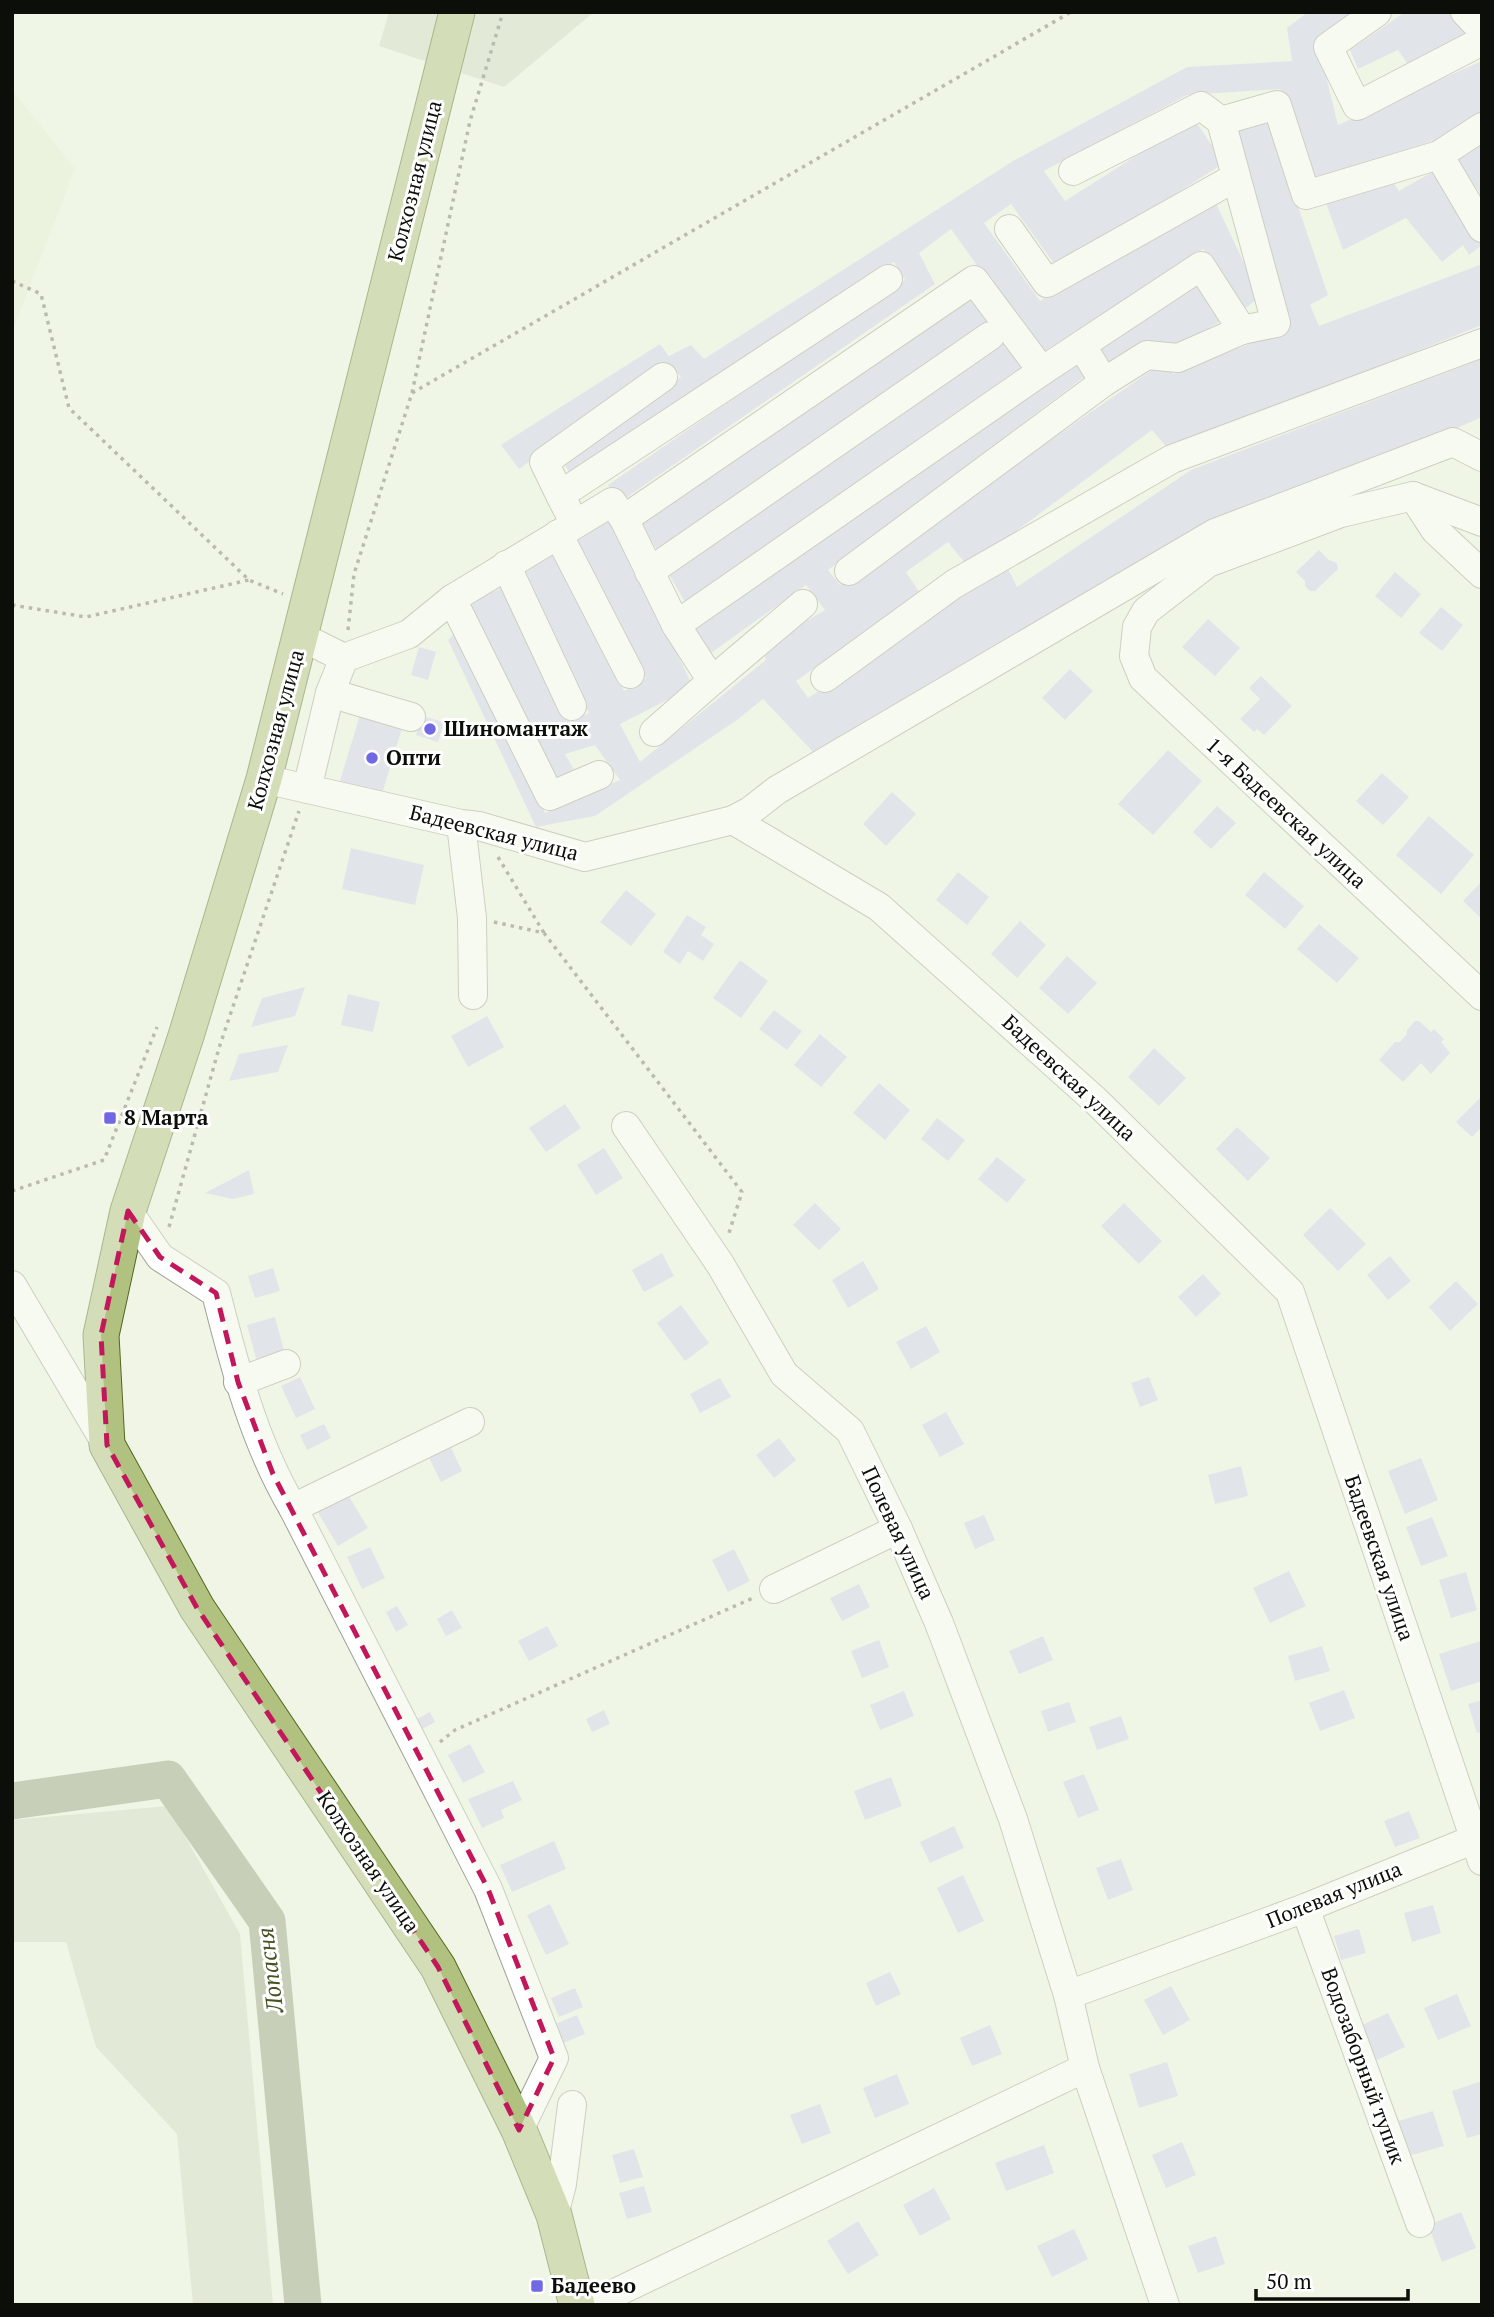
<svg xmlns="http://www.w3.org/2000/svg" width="1494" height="2317" font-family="'PT Serif',serif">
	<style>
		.built { fill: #e4edd6 }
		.green { fill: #d1d9c3 }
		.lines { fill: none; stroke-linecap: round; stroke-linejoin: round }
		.river { stroke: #96a183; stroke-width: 37 }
		.building { fill: #cfd1f0 }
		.minor-casing { stroke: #9da294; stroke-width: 30 }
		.major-casing { stroke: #546720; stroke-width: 37 }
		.path { stroke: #74776e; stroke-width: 3.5; stroke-dasharray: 3.5 5; stroke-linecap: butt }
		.minor { stroke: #fff; stroke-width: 28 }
		.major { stroke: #b0c180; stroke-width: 35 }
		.marked { fill: none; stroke: #c2185b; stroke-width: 5; stroke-dasharray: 14 9; stroke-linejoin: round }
		.poi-dot { fill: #7168e3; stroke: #fff; stroke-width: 2.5 }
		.labels { text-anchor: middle; stroke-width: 6; stroke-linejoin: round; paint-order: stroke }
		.street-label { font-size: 21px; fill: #0c0e09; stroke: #fff }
		.poi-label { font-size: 21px; font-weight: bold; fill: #0c0e09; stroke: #fff; text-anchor: start }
		.water-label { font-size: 23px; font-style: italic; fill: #455323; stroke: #fff }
	</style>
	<rect width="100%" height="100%" fill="#f0f5e6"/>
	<polygon class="built" points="12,90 75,169 12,332"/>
	<g class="green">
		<polygon points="389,12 594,12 504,87 379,46"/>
		<polygon points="168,1806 240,1934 273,2305 193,2305 177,2134 96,2047 66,1942 12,1942 12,1820"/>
	</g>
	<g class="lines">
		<polyline class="river" points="12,1801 168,1779 267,1921 303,2305"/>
	</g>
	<g class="building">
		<polygon points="1308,12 1365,12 1319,47 1338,125 1482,61 1482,115 1453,134 1311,181 1280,89 1187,95 1044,171 1065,201 1194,119 1224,163 1058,269 1011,204 984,223 1040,301 1212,195 1260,297 1242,311 1203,249 1040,354 951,229 919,253 935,284 620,502 608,485 905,280 894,262 573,478 561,460 681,377 668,363 519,469 501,445 660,344 669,356 691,345 704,359 1013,161 1187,67 1292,61 1287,28"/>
		<polygon points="1405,12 1454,12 1466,34 1411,69 1398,50 1358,69 1350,50"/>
		<polygon points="1269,120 1328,295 1310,305 1319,326 1482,264 1482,325 1169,450 1152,430 968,567 948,542 906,572 920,593 796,681 808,698 1007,567 1017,587 1191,470 1482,359 1482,417 1185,548 814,753 763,699 737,720 595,816 536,827 448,640 458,630 545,813 620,780 595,745 565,754 574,770 555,782 469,602 507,586 570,722 589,713 515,566 556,545 624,691 646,678 572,535 612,516 693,687 620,724 640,762 766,660 761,648 825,610 806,585 704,658 691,628 1071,356 1088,374 828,570 840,585 1168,359 1173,374 1288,329 1230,134"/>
		<polygon points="1482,145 1482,196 1456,159"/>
		<polygon points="1436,170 1482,235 1482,245 1469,255 1463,245 1442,262 1406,218 1343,250 1326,203 1392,180 1399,191"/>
		<polygon points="1197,281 1223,320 1160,355 1110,369 1093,344"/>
		<polygon points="974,293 995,323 658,551 637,519"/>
		<polygon points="1009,339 1028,370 688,607 667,571"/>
		<polygon points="1319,550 1329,560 1337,563 1338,569 1315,591 1310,591 1305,586 1305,581 1296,572"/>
		<polygon points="1395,572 1421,594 1401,618 1375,596"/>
		<polygon points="1441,607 1463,625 1442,651 1419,633"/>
		<polygon points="1208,619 1240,648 1215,676 1182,647"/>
		<polygon points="419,647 436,652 428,680 411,675"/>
		<polygon points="1070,669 1093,691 1065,720 1042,698"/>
		<polygon points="1261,676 1292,706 1264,735 1257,729 1254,732 1240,719 1260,699 1249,688"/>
		<polygon points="360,715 402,728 381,797 339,784"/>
		<polygon points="422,716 444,722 438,742 416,735"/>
		<polygon points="1168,750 1202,781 1153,835 1118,804"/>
		<polygon points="1382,773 1409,797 1383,825 1356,801"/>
		<polygon points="892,792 916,814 886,846 863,824"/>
		<polygon points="1217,806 1236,823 1211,849 1193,832"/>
		<polygon points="1429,816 1474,855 1441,894 1396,855"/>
		<polygon points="351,848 424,865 415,905 342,889"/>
		<polygon points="958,872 989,897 967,925 936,900"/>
		<polygon points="1264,872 1304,906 1285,929 1245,895"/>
		<polygon points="1482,881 1482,919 1463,901"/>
		<polygon points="626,890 656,914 631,946 600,922"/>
		<polygon points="687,915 706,927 701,935 714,944 703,961 688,951 680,964 663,952"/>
		<polygon points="1020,921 1046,945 1017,978 991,954"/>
		<polygon points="1319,924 1359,958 1337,983 1297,949"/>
		<polygon points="1067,956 1097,983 1068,1014 1039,988"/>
		<polygon points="740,960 768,981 741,1018 713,998"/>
		<polygon points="305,987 295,1016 251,1027 262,998"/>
		<polygon points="348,994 380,1002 373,1032 341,1025"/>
		<polygon points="774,1010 802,1031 787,1050 759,1029"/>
		<polygon points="487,1016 504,1047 468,1067 451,1036"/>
		<polygon points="1415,1021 1419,1021 1431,1032 1434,1029 1444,1039 1441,1042 1450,1053 1431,1074 1421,1063 1403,1082 1379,1060 1395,1042 1400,1042 1407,1034 1407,1030"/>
		<polygon points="820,1034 847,1057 821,1087 794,1065"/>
		<polygon points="288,1045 278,1072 229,1081 239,1054"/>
		<polygon points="1154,1048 1186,1078 1159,1106 1128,1077"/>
		<polygon points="879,1083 910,1110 885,1140 853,1113"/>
		<polygon points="1482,1096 1482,1127 1472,1137 1456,1122"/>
		<polygon points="565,1104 581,1128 546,1152 529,1128"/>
		<polygon points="937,1118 965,1140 948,1161 921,1139"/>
		<polygon points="1237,1127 1270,1158 1248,1181 1216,1149"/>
		<polygon points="604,1148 623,1178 596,1195 577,1165"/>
		<polygon points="997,1157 1026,1180 1007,1203 978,1179"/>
		<polygon points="249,1170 254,1194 233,1199 205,1193"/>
		<polygon points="815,1203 841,1229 819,1250 793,1225"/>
		<polygon points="1124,1203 1162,1241 1139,1264 1101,1226"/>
		<polygon points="1330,1208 1366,1244 1338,1271 1303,1235"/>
		<polygon points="662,1253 674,1276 644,1292 632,1270"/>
		<polygon points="1390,1256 1411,1281 1388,1300 1367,1275"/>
		<polygon points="863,1261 879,1289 848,1308 832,1280"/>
		<polygon points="273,1268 280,1291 255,1298 248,1276"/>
		<polygon points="1203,1274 1221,1294 1196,1317 1178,1297"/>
		<polygon points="1456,1281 1478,1304 1450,1331 1429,1307"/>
		<polygon points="681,1305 709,1343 685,1361 657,1323"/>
		<polygon points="275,1317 285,1354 257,1362 247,1325"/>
		<polygon points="926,1326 940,1352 911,1369 896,1342"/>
		<polygon points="300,1377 315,1409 296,1418 281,1386"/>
		<polygon points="1149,1377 1158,1400 1140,1407 1131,1383"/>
		<polygon points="720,1378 731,1397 700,1413 690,1394"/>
		<polygon points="946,1412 964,1444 940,1457 922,1425"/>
		<polygon points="324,1424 331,1438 307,1450 300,1435"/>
		<polygon points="779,1438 796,1460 774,1478 756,1455"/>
		<polygon points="448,1441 462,1471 441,1482 426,1452"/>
		<polygon points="1421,1458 1438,1500 1405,1514 1388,1471"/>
		<polygon points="1241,1466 1248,1496 1215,1504 1208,1475"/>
		<polygon points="347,1493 368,1528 338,1546 317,1511"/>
		<polygon points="984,1515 995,1540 975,1549 964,1523"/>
		<polygon points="1432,1517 1448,1556 1421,1566 1406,1527"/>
		<polygon points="370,1547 385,1578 362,1589 347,1557"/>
		<polygon points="734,1549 750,1581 728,1592 712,1560"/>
		<polygon points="1289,1571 1306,1606 1270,1623 1253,1588"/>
		<polygon points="1466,1572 1477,1610 1451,1618 1439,1580"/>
		<polygon points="859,1584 870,1607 842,1621 830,1598"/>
		<polygon points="397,1606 408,1625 396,1632 386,1612"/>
		<polygon points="452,1610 462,1628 446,1636 437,1619"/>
		<polygon points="547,1626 558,1646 529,1661 518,1641"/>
		<polygon points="1043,1636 1053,1660 1019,1674 1009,1651"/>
		<polygon points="879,1640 889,1667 862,1678 851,1651"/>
		<polygon points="1481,1641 1482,1681 1451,1691 1439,1654"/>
		<polygon points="1322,1646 1330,1671 1295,1681 1288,1656"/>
		<polygon points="1344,1690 1355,1718 1320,1731 1309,1703"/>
		<polygon points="904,1691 914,1716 880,1730 870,1705"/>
		<polygon points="1482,1700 1482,1732 1477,1733 1468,1704"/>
		<polygon points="1069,1702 1076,1722 1048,1732 1041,1711"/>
		<polygon points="604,1710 610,1724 592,1732 586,1719"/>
		<polygon points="430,1712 435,1722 417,1732 411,1722"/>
		<polygon points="1121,1716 1129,1739 1097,1750 1089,1727"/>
		<polygon points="470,1744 485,1772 463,1783 448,1755"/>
		<polygon points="1084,1774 1099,1810 1078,1818 1063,1782"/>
		<polygon points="891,1777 902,1806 865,1820 854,1791"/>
		<polygon points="513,1781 522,1800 501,1810 504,1818 482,1828 468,1799"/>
		<polygon points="1409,1811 1420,1838 1395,1847 1384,1821"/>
		<polygon points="954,1826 964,1848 930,1863 920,1842"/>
		<polygon points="554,1841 566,1869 512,1892 500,1865"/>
		<polygon points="1121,1859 1133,1890 1108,1900 1096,1868"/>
		<polygon points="963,1875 984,1921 958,1933 937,1888"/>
		<polygon points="550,1904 569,1944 546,1955 527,1915"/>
		<polygon points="1433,1905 1441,1933 1412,1942 1404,1913"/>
		<polygon points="1359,1929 1366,1953 1341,1960 1334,1936"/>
		<polygon points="890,1972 901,1994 876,2006 866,1983"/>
		<polygon points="1171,1986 1190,2020 1163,2035 1144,2000"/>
		<polygon points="575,1988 583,2007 559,2017 551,1998"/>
		<polygon points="1457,1994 1471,2026 1438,2040 1424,2008"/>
		<polygon points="1388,2013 1405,2047 1373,2062 1356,2028"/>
		<polygon points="577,2015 585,2034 556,2046 548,2027"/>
		<polygon points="990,2025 1002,2054 972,2066 960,2038"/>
		<polygon points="1167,2062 1178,2096 1139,2108 1129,2074"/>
		<polygon points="897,2074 909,2104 875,2118 863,2088"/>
		<polygon points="1482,2081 1482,2134 1467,2138 1452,2091"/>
		<polygon points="820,2104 831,2133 802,2144 790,2115"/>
		<polygon points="1433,2111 1444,2146 1405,2157 1395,2122"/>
		<polygon points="1182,2142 1196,2175 1166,2188 1152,2155"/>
		<polygon points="1044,2145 1054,2173 1006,2191 995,2163"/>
		<polygon points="634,2149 643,2177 620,2183 612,2155"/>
		<polygon points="644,2186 652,2212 627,2219 619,2193"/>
		<polygon points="934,2188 951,2219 920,2236 903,2205"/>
		<polygon points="1461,2212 1476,2248 1442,2262 1428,2225"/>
		<polygon points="858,2221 879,2255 848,2274 827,2241"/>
		<polygon points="1074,2229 1088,2259 1052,2277 1037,2246"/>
		<polygon points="1216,2236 1225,2264 1198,2273 1188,2246"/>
	</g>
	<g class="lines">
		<g class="minor-casing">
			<g id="minor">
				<polyline points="1377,12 1328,47 1357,106 1482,41"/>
				<polyline points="1465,12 1482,30"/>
				<polyline points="1439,155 1482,228"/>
				<polyline points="1073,171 1201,106 1221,121"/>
				<polyline points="1009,229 1047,283 1236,177"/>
				<polyline points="1082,346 1104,382 1147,355 1178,358 1242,330"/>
				<polyline points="560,495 544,462 663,377"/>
				<polyline points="1413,496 1435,530 1482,574"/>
				<polyline points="624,519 676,625 1042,371"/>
				<polyline points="1482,522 1413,496 1341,513 1208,563 1146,611 1137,627 1134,656 1143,678 1482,996"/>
				<polyline points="575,524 560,495 888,279"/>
				<polyline points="558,534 630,674"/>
				<polyline points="506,565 572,706"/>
				<polyline points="849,571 1104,382"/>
				<polyline points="649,572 990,336"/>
				<polyline points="452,599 550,796 599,775"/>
				<polyline points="300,636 344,658 409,634 452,599 612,502 624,519 974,280 1042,371 1201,266 1242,330 1276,323 1221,121 1277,105 1306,195 1439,155 1482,127"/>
				<polyline points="825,678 954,584 1172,459 1482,343"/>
				<polyline points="712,681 803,604"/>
				<polyline points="330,693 411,717"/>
				<polyline points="654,732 712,681 676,625"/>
				<polyline points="264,779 461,824 479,826 585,857 733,820 879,907 1096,1101 1290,1292 1482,1861"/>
				<polyline points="307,789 330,693 344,658"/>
				<polyline points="733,820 750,811 777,790 1215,533 1453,442 1482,457"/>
				<polyline points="461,824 472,918 473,995"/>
				<polyline points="626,1126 720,1264 784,1374 850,1431 898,1529 939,1623 1013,1819 1068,1995 1085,2068 1165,2305"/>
				<path d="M128,1211L160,1257L216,1293C235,1368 254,1442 293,1508L488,1889L554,2058L519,2130"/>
				<polyline points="12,1285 107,1445"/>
				<polyline points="238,1382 286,1364"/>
				<polyline points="293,1508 470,1422"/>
				<polyline points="774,1589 898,1529"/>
				<polyline points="1305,1908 1420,2223"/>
				<polyline points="1068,1995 1305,1908 1482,1836"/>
				<polyline points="554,2215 562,2184 572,2105"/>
				<polyline points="590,2305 1085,2068"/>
			</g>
		</g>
		<g class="major-casing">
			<polyline id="major" points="457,12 264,779 186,1036 128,1211 101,1335 107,1445 197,1608 438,1967 519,2130 554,2215 577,2305"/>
		</g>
		<g class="path">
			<polyline points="12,281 41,294 69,408 249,580 283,594"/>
			<polyline points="412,393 1071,12"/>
			<polyline points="12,605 86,617 249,580"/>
			<polyline points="348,630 354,574 412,393 470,121 503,12"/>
			<polyline points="498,857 544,933"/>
			<polyline points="494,922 544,933 742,1192 728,1236"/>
			<polyline points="12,1191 104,1160 157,1027"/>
			<polyline points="169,1227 219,1048 299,811"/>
			<polyline points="440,1742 455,1730 753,1598"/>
		</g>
		<use href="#minor" class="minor"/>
		<use href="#major" class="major"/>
	</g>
	<path d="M0 0H1494V2317H0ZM128,1211L160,1257L216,1293L238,1382L273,1474L488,1889L554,2058L519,2130L438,1967L197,1608L107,1445L101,1335Z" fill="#f0f5e6" fill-opacity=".55" fill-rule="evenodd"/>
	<path class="marked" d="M128,1211L160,1257L216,1293L238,1382L273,1474L488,1889L554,2058L519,2130L438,1967L197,1608L107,1445L101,1335Z"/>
	<g class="poi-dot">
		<circle cx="430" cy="729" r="7"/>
		<circle cx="372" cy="758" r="7"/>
		<rect x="103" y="1111" width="14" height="14" rx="3.5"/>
		<rect x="530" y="2279" width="14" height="14" rx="3.5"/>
	</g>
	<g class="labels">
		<g class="street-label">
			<text transform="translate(415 181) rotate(-76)" y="7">Колхозная улица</text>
			<text transform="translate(276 730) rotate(-75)" y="7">Колхозная улица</text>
			<text transform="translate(1286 813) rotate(43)" y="7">1-я Бадеевская улица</text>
			<text transform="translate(494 833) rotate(14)" y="7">Бадеевская улица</text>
			<text transform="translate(1069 1078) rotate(43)" y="7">Бадеевская улица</text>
			<text transform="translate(898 1533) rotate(65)" y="7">Полевая улица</text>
			<text transform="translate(1379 1558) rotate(71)" y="7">Бадеевская улица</text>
			<text transform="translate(368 1862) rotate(56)" y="7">Колхозная улица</text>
			<text transform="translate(1334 1895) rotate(-22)" y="7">Полевая улица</text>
			<text transform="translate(1363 2066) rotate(70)" y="7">Водозаборный тупик</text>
		</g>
		<g class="poi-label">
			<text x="444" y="736">Шиномантаж</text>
			<text x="386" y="765">Опти</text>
			<text x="124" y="1125">8 Марта</text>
			<text x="551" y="2293">Бадеево</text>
		</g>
		<g class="water-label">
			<text transform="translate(270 1970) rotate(-97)" y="8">Лопасня</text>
		</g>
	</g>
	<rect width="1494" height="2317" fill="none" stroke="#0c0e09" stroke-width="28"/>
	<path d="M1256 2289v10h152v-10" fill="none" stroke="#0c0e09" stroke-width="3.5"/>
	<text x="1266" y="2289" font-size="21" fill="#0c0e09" stroke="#ffffff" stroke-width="5" paint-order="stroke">50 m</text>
</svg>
